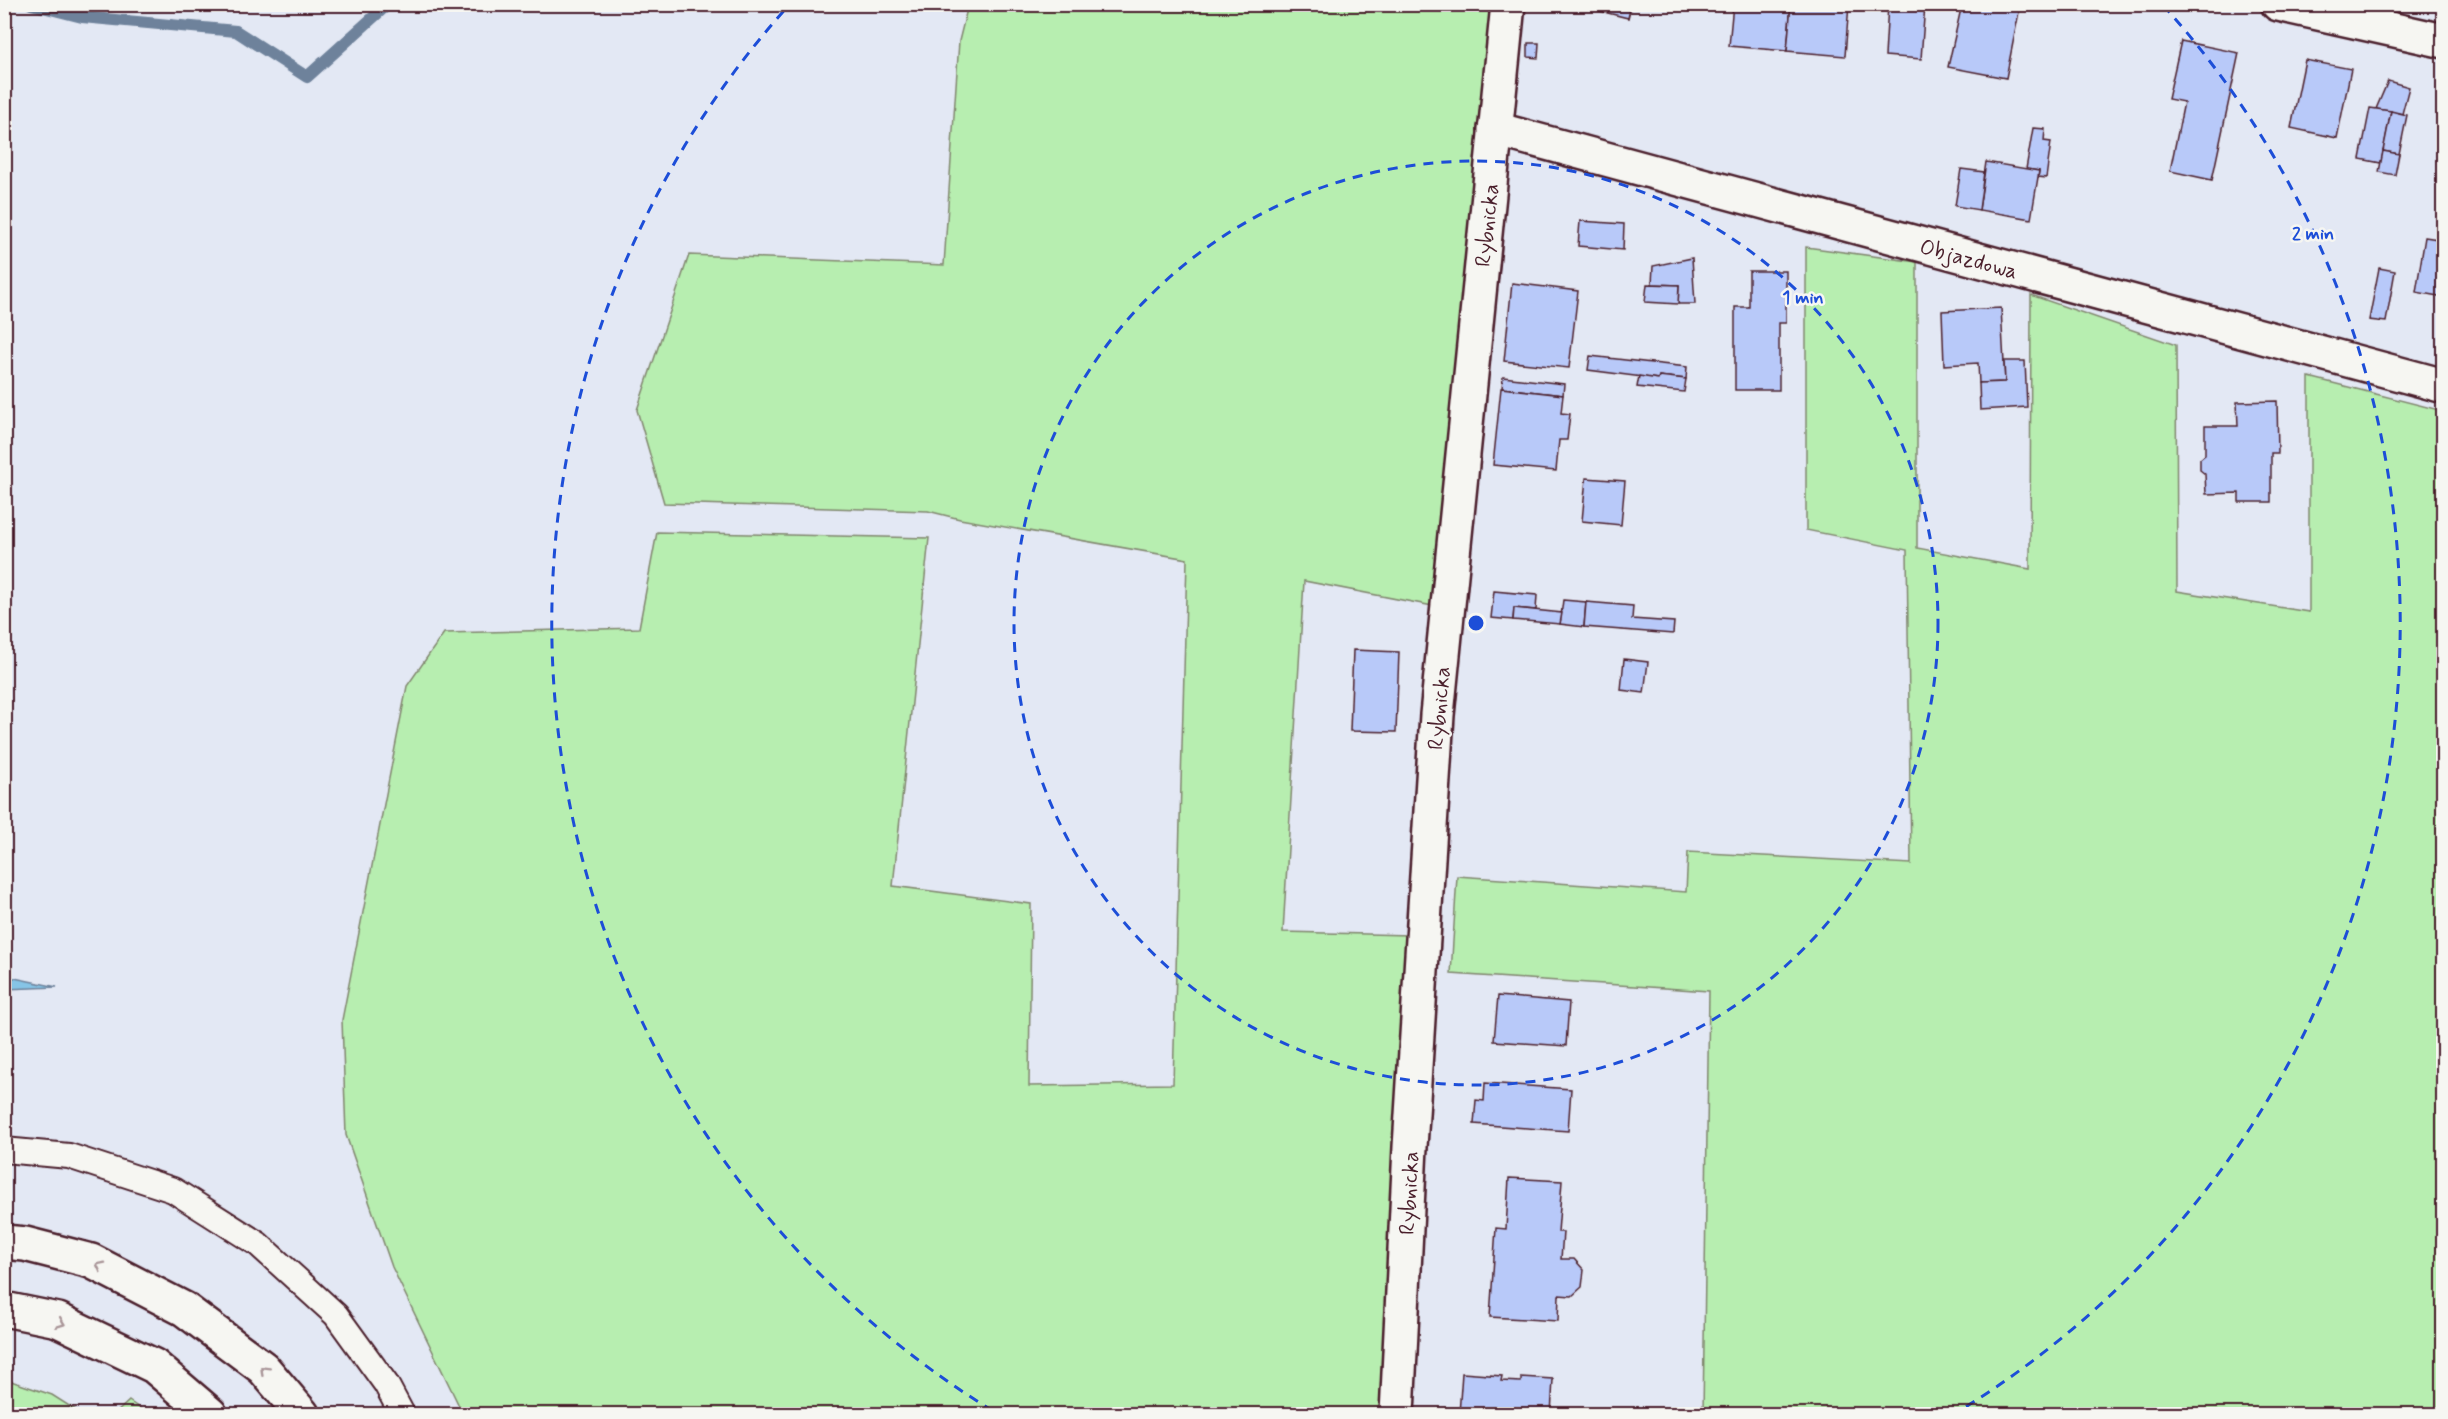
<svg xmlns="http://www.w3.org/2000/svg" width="2448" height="1419" font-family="Mynerve,sans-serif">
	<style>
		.green { fill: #b7eeb0; stroke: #80866e; stroke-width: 1.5 }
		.water { fill: #86c4e6; stroke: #6e829b; stroke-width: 1.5 }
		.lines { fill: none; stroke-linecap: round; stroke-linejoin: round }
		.stream { stroke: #6e829b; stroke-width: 12 }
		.building { fill: #b8c9f9; stroke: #4a1f2b; stroke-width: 1.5 }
		.service-casing { stroke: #4a1f2b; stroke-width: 28 }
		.minor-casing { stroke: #4a1f2b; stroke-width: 38 }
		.motorway-casing { stroke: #4a1f2b; stroke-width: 38 }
		.service { stroke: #f6f6f2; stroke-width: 24 }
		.minor { stroke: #f6f6f2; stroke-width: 33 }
		.motorway { stroke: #f6f6f2; stroke-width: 33 }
		.oneway { stroke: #a99598 }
		.ring { fill: none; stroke: #1d4ed8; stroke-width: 3; stroke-dasharray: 10 8 }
		.labels { text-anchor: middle; stroke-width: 5; stroke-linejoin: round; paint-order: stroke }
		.street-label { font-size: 22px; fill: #4a1f2b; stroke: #f6f6f2 }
		.centre { fill: #1d4ed8; stroke: #f6f6f2; stroke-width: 3 }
		.ring-label { font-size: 18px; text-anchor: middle; font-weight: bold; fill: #1d4ed8; stroke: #f6f6f2; stroke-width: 5; stroke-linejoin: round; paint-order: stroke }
	</style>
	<rect width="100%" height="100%" fill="#e3e8f4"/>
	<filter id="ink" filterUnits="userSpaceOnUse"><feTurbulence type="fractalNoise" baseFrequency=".0167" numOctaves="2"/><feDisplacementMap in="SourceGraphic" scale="12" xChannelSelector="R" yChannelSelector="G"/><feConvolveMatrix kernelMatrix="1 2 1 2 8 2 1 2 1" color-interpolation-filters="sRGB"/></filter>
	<g filter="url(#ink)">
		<g class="green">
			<polygon points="968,5 1492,5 1433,606 1304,581 1283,932 1409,935 1385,1414 463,1414 392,1267 346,1135 342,1020 407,686 444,633 639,628 657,532 929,538 893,886 1031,904 1029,1086 1173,1084 1187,559 960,519 928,511 664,503 637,410 689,255 944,265 959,41"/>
			<polygon points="1806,247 1917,262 1917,548 2030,569 2031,295 2176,345 2177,591 2309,612 2309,377 2443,411 2443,1414 1703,1414 1709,991 1451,974 1457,876 1686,892 1688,852 1911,864 1907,550 1806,530"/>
			<polygon points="5,1379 52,1395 82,1414 5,1414"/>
			<polygon points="129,1401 148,1414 115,1414"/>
		</g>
		<polygon class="water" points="4,976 5,976 57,987 5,989"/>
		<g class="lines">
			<polyline class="stream" points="31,4 82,17 236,31 307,77 388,4"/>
		</g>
		<g class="building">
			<polygon points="1572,4 1624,4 1631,6 1628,18"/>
			<polygon points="1733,4 1791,4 1787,51 1729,46"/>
			<polygon points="1791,4 1849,4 1845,56 1787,51"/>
			<polygon points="1888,4 1925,4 1921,59 1885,56"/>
			<polygon points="1962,4 2009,4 2020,7 2006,78 1948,67"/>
			<polygon points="2181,41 2239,53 2212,180 2170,171 2184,102 2168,99"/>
			<polygon points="1528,43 1539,43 1538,58 1528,57"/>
			<polygon points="2305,60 2351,69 2337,138 2291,128"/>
			<polygon points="2388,81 2409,87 2402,114 2376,109"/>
			<polygon points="2370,108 2391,111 2381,163 2360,159"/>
			<polygon points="2391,111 2407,115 2399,154 2383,151"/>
			<polygon points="2033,128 2045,129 2044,141 2051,142 2046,178 2038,177 2039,171 2026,169"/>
			<polygon points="2383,151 2399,154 2395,175 2379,172"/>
			<polygon points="1986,162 2039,171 2031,219 1979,210"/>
			<polygon points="1961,169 1984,172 1979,210 1955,206"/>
			<polygon points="1580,221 1624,224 1623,250 1578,246"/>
			<polygon points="2425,237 2444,240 2444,297 2416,292"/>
			<polygon points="1692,258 1695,304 1678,304 1679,285 1652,284 1653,266"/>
			<polygon points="2379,268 2395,271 2386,322 2369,320"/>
			<polygon points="1749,271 1786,271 1786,323 1779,323 1779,390 1735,390 1735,307 1749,307"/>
			<polygon points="1512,283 1578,291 1569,368 1504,361"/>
			<polygon points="1647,284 1679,285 1678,304 1645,302"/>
			<polygon points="2001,308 2005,382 1979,383 1978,363 1944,365 1942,311"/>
			<polygon points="1590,356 1687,367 1686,379 1659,376 1658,379 1588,370"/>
			<polygon points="2004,361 2025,361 2027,407 1980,410 1979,383 2005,382"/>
			<polygon points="1639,376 1658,379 1659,376 1686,379 1684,392 1637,387"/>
			<polygon points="1503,377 1564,384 1563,395 1502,388"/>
			<polygon points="1501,388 1563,395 1561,413 1570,414 1567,440 1559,440 1556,471 1493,465"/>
			<polygon points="2277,401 2278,453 2271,453 2271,502 2239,502 2239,493 2206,494 2205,474 2200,470 2200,459 2205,455 2205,426 2238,426 2237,402"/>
			<polygon points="1586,478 1625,481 1621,525 1582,521"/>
			<polygon points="1494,591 1537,595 1536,610 1514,608 1513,620 1491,618"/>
			<polygon points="1563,600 1586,602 1584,627 1560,624"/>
			<polygon points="1586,602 1633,606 1632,619 1674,622 1673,634 1584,627"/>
			<polygon points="1514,608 1562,613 1560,624 1513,620"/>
			<polygon points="1353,650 1399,652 1396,732 1350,731"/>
			<polygon points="1624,659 1648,662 1644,693 1621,690"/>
			<polygon points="1498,996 1569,1002 1566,1046 1494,1041"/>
			<polygon points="1485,1083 1571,1089 1568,1131 1474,1124 1476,1100 1484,1101"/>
			<polygon points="1509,1178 1562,1181 1558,1232 1563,1232 1561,1259 1574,1259 1584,1270 1582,1287 1572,1296 1559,1295 1558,1321 1490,1317 1496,1228 1506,1229"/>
			<polygon points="1462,1373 1502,1376 1501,1381 1521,1382 1521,1377 1553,1379 1551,1414 1459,1414"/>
		</g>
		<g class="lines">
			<g class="service-casing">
				<polyline id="service" points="4,1150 69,1156 173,1190 258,1244 336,1315 386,1384 402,1414"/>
			</g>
			<g class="minor-casing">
				<g id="minor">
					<polyline points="2278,4 2444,41"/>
					<polyline points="1495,129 2444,386"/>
					<polyline points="1397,1414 1410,1147 1437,715 1508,4"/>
				</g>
			</g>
			<g class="motorway-casing">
				<g id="motorway">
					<polyline points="4,1242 25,1244 91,1261 184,1309 263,1368 302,1414"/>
					<polyline points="4,1309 58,1320 154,1366 210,1414"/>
				</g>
			</g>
			<use href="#service" class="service"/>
			<use href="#minor" class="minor"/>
			<use href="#motorway" class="motorway"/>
		</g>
		<defs><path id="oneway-chevron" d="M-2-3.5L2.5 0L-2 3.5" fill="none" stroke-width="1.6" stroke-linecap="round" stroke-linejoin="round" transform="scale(1.5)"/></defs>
		<g class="oneway">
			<use href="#oneway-chevron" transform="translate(100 1266) rotate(-153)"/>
			<use href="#oneway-chevron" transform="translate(61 1323) rotate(21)"/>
			<use href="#oneway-chevron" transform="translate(264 1370) rotate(-135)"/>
		</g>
	</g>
	<g class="ring">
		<circle cx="1476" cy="623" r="462"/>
		<path d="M993 1411A924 924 0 0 1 789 5M2163 5A924 924 0 0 1 1959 1411"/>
	</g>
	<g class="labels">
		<g class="street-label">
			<text transform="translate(1486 225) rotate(-84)" y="8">Rybnicka</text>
			<text transform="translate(1969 258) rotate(15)" y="8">Objazdowa</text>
			<text transform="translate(1438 708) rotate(-85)" y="8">Rybnicka</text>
			<text transform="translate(1408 1193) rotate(-87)" y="8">Rybnicka</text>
		</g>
	</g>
	<circle cx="1476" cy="623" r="9" class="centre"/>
	<g class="ring-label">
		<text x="2313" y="239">2 min</text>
		<text x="1803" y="303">1 min</text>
	</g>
	<rect width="2448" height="1419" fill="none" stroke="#f6f6f2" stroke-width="24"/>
	<rect x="12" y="12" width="2424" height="1395" fill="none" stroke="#4a1f2b" stroke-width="2" filter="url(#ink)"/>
</svg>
